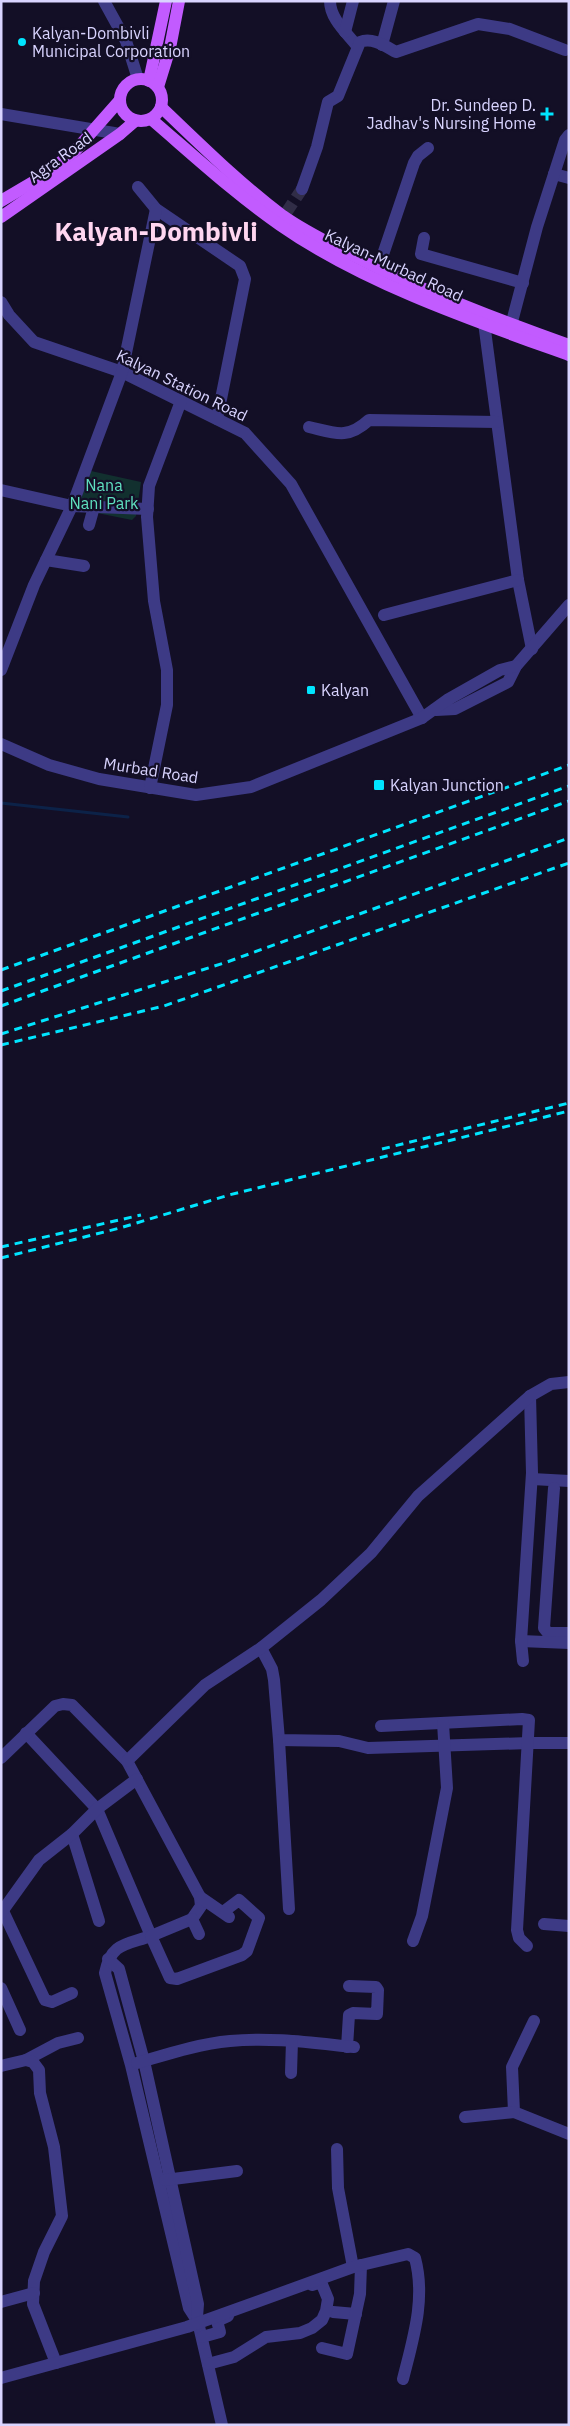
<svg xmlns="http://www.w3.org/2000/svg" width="570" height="2426" font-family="'IBM Plex Sans',sans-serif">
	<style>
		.green { fill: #12302f }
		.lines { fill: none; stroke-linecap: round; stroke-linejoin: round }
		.stream { stroke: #0c2248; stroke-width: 3 }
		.minor-tunnel { stroke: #312d47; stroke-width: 12; stroke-dasharray: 12 6; stroke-linecap: butt }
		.minor { stroke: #3d3a85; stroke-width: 12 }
		.major { stroke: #c25bff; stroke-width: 12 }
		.rail { stroke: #00e5ff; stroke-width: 3; stroke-dasharray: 8 6; stroke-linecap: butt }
		.poi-dot { fill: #00e5ff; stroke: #130f26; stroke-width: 2 }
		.labels { text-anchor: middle; stroke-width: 4.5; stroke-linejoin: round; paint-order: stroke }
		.poi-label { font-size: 16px; fill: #d9d4ff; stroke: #130f26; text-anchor: start }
		.street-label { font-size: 16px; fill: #d9d4ff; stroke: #130f26 }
		.park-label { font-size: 16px; fill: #5fe0c0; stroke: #130f26 }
		.town-label { font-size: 26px; font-weight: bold; fill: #ffd6f0; stroke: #130f26 }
	</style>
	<rect width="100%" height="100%" fill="#130f26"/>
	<polygon class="green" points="91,471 141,482 136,516 132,520 77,509"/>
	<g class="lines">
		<polyline class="stream" points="1,803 128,817"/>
		<polyline class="minor-tunnel" points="286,213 302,189"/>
		<g class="minor">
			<polyline points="104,1 126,41 138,79"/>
			<path d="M330,1C330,19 347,33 357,46"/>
			<polyline points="345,32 353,1"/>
			<polyline points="382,45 394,1"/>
			<polyline points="1,114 120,134"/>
			<polyline points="554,174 569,178"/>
			<polyline points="138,187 156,209 240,266 245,279 217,419"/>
			<path d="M302,189L317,147L328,102L338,96L360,42C372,37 385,46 396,52L478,24L510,29L565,50"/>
			<polyline points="424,238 421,254 523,283"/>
			<polyline points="375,278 414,163 418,156 428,148"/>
			<polyline points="1,302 9,315 34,342 122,372 245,433 291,484 422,718"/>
			<polyline points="483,315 518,580 532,649"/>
			<polyline points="509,333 537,227 565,140 569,135"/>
			<path d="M309,427C335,433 347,440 369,420L497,422"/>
			<polyline points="1,490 72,506 148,509"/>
			<polyline points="89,525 94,507"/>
			<polyline points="46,560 84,566"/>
			<polyline points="384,615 518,580"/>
			<polyline points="1,670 34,585 72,506 122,372 156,209"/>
			<polyline points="436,710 455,709 508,682 516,666 569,605"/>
			<polyline points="1,744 49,765 99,779 196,795 251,787 422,718 447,700 500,670 516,666"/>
			<polyline points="150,788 167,705 167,670 154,601 147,517 149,486 181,401"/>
			<polyline points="532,1479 569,1481"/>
			<polyline points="554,1488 544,1628 548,1633 569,1633"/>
			<polyline points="521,1641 569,1643"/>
			<polyline points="261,1648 272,1669 274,1680 279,1740 339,1741 368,1748 529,1743 569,1743"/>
			<polyline points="523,1661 521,1641 532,1473 530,1396"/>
			<polyline points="381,1726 522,1719 529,1720 517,1930 519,1938 527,1946"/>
			<path d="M26,1733L97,1809L151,1936C125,1945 111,1943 105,1973L131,2065L189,2308L198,2322L222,2425"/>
			<polyline points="279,1740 289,1909"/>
			<polyline points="1,1758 55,1706 63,1704 72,1705 127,1761 200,1897 201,1906 192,1919 151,1936 170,1978 177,1979 242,1955 247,1951 259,1918 239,1900 223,1912"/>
			<polyline points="127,1761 205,1685 261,1648 321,1600 371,1553 418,1496 530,1396 551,1384 569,1382"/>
			<polyline points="72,1834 99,1921"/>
			<polyline points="200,1897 229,1917"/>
			<polyline points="3,1911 45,2000 52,2002 72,1993"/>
			<polyline points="1,1913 39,1860 72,1834 97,1809 137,1779"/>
			<polyline points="192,1919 199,1934"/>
			<polyline points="544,1924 569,1926"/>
			<polyline points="413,1941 422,1916 447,1788 443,1723"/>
			<polyline points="108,1959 119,1969 144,2061 198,2304 197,2317"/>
			<polyline points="1,1988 20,2030"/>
			<polyline points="534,2021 512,2067 514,2112 569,2134"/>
			<polyline points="347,2047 349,2015 353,2013 377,2014 378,1990 376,1987 349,1986"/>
			<polyline points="26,2060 58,2043 78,2038"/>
			<path d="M137,2063C168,2054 198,2044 230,2041C271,2037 313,2043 354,2047"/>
			<polyline points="1,2066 26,2060 33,2062 39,2070 40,2093 54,2147 62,2216 44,2252 34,2281 33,2304 56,2363"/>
			<polyline points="291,2073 292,2041"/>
			<polyline points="465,2117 514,2112"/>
			<polyline points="337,2149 338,2188 353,2267"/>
			<polyline points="165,2180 237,2171"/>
			<polyline points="1,2302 34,2293"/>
			<polyline points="333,2312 356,2314"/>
			<polyline points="202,2337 220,2332 217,2321 228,2316"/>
			<polyline points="322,2348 347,2354 360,2294 361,2265"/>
			<polyline points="208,2364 234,2357 266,2337 300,2333 312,2328 322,2320 326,2311 328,2299 321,2282 312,2285"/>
			<path d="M1,2378L187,2327L353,2267L408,2254L415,2258C426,2299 413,2339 403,2379"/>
		</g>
		<g class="major">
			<circle cx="141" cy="100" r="21"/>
			<polyline points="149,81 166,1"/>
			<polyline points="158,87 170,48 179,1"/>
			<path d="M161,107C201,145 239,183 283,216C304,231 329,243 352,255C422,291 495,319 569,345"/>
			<path d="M151,119C193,155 234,193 280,225C363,283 474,321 569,355"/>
			<polyline points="1,201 40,178 75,151 120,100"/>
			<polyline points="1,217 120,134 135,121"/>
		</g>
		<g class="rail">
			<polyline points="1,970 569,765"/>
			<polyline points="1,991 569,786"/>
			<polyline points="1,1006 569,801"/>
			<polyline points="1,1034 227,962 569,838"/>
			<polyline points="1,1045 164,1006 569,863"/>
			<polyline points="382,1149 569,1103"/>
			<polyline points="1,1247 141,1215"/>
			<polyline points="1,1258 120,1228 229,1195 569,1111"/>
		</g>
	</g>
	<g class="poi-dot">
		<circle cx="22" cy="42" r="5"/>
		<path d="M544.5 106.5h5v5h5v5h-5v5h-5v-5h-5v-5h5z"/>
		<rect x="306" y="685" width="10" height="10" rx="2.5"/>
		<rect x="373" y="779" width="12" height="12" rx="2.5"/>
	</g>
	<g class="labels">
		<g class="poi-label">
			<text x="32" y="39">Kalyan-Dombivli<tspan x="32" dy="18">Municipal Corporation</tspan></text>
			<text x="536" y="111" text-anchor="end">Dr. Sundeep D.<tspan x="536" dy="18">Jadhav's Nursing Home</tspan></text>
			<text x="321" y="696">Kalyan</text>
			<text x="390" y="791">Kalyan Junction</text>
		</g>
		<g class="street-label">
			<text transform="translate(60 157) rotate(-36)" y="6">Agra Road</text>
			<text transform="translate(394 265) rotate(25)" y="6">Kalyan-Murbad Road</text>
			<text transform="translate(182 385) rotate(26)" y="6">Kalyan Station Road</text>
			<text transform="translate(151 770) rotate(9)" y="6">Murbad Road</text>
		</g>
		<g class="park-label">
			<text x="104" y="491">Nana<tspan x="104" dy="18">Nani Park</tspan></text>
		</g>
		<g class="town-label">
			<text x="156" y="241">Kalyan-Dombivli</text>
		</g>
	</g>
	<rect width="570" height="2426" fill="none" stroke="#d9d4ff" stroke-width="5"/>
</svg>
